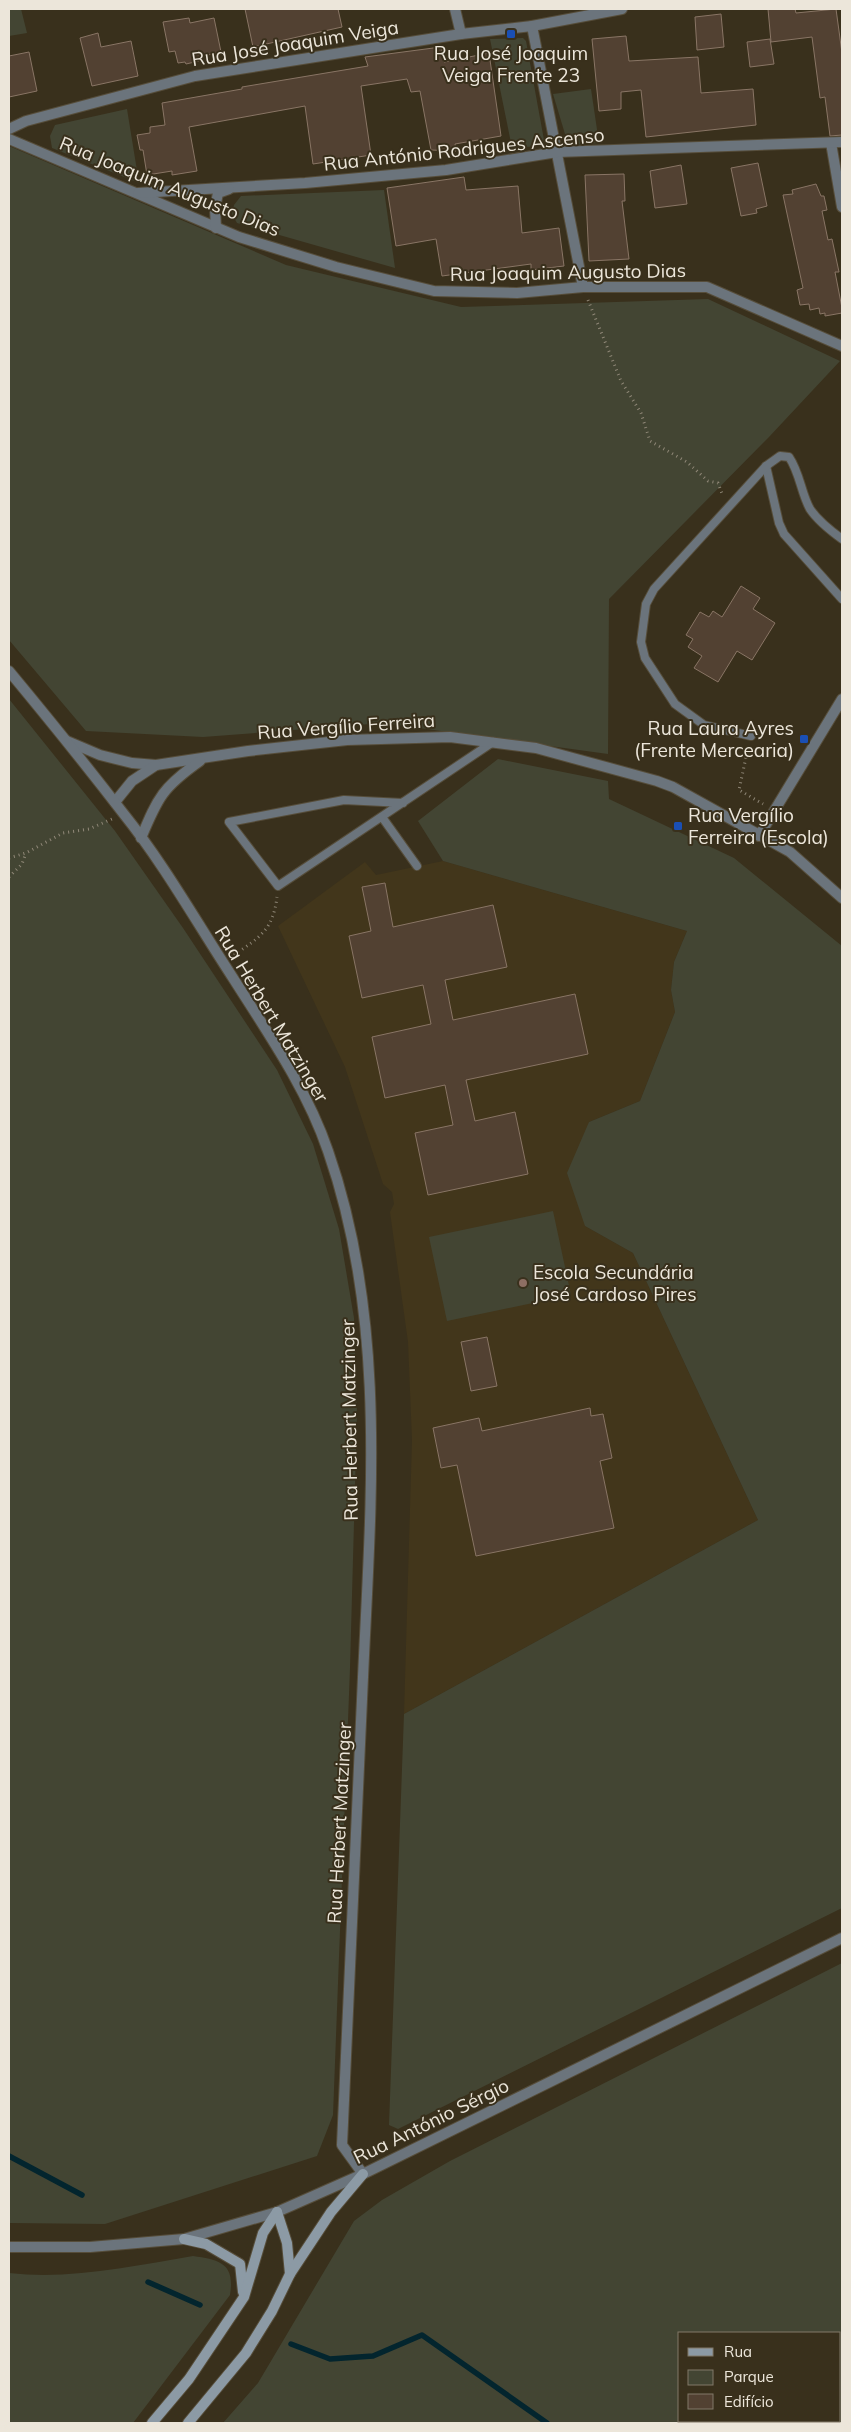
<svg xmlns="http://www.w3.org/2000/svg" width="851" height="2432" font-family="Mulish,sans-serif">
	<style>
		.built { fill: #42361b }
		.green { fill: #434533; fill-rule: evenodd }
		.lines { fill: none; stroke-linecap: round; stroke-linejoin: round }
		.stream { stroke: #03252e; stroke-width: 5.5 }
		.building { fill: #524132; stroke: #897565 }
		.service-casing { stroke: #564d3a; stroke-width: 10 }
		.minor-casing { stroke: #564d3a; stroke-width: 12 }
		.tertiary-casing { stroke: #564d3a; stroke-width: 12 }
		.secondary-casing { stroke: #564d3a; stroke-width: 12 }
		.path { stroke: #908878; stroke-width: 3; stroke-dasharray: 1 4; stroke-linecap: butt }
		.service { stroke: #6b747c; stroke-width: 8 }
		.minor { stroke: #6b747c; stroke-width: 10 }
		.tertiary { stroke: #6b747c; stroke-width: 10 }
		.secondary { stroke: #8c9aa5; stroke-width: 10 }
		.transit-dot { fill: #1a4fb4; stroke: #39301c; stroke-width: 2 }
		.education-dot { fill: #8d6e63; stroke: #39301c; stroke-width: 2 }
		.labels { text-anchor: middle; stroke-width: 4; stroke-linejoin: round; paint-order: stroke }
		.street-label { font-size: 19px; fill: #ece6da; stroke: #39301c }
		.poi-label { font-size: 19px; fill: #ece6da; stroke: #39301c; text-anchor: start }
	</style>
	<rect width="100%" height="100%" fill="#39301c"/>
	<polygon class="built" points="443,861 687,931 674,962 671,990 675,1012 640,1101 589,1122 585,1226 633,1253 758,1520 404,1714 412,1440 408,1342 390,1212 394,1204 392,1192 383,1184 345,1067 278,926 365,862 376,875"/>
	<g class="green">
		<polygon points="9,9 21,9 27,33 9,36"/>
		<polygon points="523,38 526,41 544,140 539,146 512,148 490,39"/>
		<polygon points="591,89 599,143 574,145 568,144 553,94"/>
		<polygon points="127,109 139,183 52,148 50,136 55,125"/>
		<polygon points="9,146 286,265 461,307 708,299 840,361 769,437 609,599 608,754 383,723 203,737 86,731 9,640"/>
		<polygon points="384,190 395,268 237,223 232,214 234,205 241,196"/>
		<polygon points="9,699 115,831 183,928 277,1070 313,1144 339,1229 354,1318 357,1413 350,1668 333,2115 317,2156 105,2224 9,2223"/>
		<polygon points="498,759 608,781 609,799 734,858 842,946 842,1908 398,2129 389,2125 404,1714 758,1520 633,1253 585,1226 567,1173 589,1122 640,1101 675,1012 671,990 674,962 687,931 443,861 418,821"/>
		<polygon points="553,1211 571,1295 447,1321 429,1237"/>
		<path d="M842,1963V2423H223L258,2383L354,2221L382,2200L450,2161ZM680,2333H840V2421H680Z"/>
		<path d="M193,2256C221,2260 235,2264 230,2295L133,2423H9V2273C70,2280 133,2266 193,2256Z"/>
	</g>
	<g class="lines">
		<g class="stream">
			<polyline points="9,2156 82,2195"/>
			<polyline points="148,2282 200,2305"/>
			<polyline points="291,2344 330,2359 373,2356 422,2335 547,2423"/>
		</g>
	</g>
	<g class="building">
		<polygon points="245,9 338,9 342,27 253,47"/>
		<polygon points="768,9 795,9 796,13 836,9 842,53 842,135 830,136 825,97 820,98 812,37 771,42"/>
		<polygon points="721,14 724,47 697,50 695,17"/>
		<polygon points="189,18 190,23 214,18 221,52 199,57 199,61 186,64 185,62 178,63 175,51 169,52 163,22"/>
		<polygon points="98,33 101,47 131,41 138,76 92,86 80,38"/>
		<polygon points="626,36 629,61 698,57 701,93 753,89 756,125 646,137 641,90 621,92 621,109 599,111 592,39"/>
		<polygon points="770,39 774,64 750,67 747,42"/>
		<polygon points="441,47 444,62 489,53 501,136 455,144 456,151 431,150 420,91 411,92 407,79 361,86 371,155 313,164 305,106 189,127 197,171 172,175 172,171 147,175 143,150 140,150 137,135 150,133 150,127 165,125 162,103 242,89 242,87 368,66 365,57"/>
		<polygon points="29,52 37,91 9,97 9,56"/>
		<polygon points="758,163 767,206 756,209 757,213 741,216 731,168"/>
		<polygon points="681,165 687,204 655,208 650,171"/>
		<polygon points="624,174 625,201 622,201 629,259 589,261 585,175"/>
		<polygon points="464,177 466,190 518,186 522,233 559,228 564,266 531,270 531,264 442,276 436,239 396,246 387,188"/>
		<polygon points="816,184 821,196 824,196 827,210 822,211 828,240 832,239 839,272 835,272 842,308 842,313 825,316 825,313 820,314 819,308 810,310 809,304 800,305 797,290 803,288 783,195 793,194 792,190"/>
		<polygon points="741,586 760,598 753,609 775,623 752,660 737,651 718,682 694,668 702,656 688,647 693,639 686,635 700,612 709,617 713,611 722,617"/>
		<polygon points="385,883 393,927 493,905 507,967 445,980 453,1020 575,994 588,1054 466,1080 475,1121 515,1112 528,1174 428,1195 415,1133 453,1125 445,1085 385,1098 372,1037 431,1024 423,985 362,998 349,936 371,931 362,887"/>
		<polygon points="487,1337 497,1386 471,1391 461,1342"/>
		<polygon points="590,1408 591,1416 603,1414 612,1458 600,1461 614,1528 476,1556 457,1465 441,1468 433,1428 479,1418 482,1431"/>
	</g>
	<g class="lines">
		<g class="service-casing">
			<g id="service">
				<polyline points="766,466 779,523 784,534 842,599"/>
				<path d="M751,736L704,725L675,704L645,658L641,642L646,604L654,589L766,466L780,456L789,457C800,473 801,493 810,509C818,521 831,531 842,539"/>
				<polyline points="403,803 344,800 229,822 278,886 493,742"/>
				<polyline points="382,817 417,866"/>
			</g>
		</g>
		<g class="minor-casing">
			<g id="minor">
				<polyline points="455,9 461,34"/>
				<polyline points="532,26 583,287"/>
				<polyline points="9,129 26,121 195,76 461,34 532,26 622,9"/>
				<polyline points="9,139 239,237 336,267 434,291 517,293 583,287 707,287 842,346"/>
				<polyline points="831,143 842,207"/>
				<polyline points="138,193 305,183 446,170 557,152 842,142"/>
				<polyline points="216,228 215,208 218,193 229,189"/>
				<polyline points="67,741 100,755 132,763 156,765 248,751 347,740 450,737 536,748 657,781 673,787 790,852 842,898"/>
				<polyline points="115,802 132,781 156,765"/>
				<polyline points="759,836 842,699"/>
				<path d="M141,838C158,797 163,787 200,761"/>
			</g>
		</g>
		<g class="tertiary-casing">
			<g id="tertiary">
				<path d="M9,671C48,718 86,765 123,813C164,864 197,923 233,978C268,1033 307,1089 328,1151C387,1320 371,1502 363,1677C356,1833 349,1989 342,2145L363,2174"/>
				<polyline points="9,2247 90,2247 184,2239 277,2212 363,2174 842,1938"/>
			</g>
		</g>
		<g class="secondary-casing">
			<g id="secondary">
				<polyline points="277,2212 287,2243 290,2274"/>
				<polyline points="184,2239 206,2244 240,2264 243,2292"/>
				<polyline points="152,2423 189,2379 244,2297 263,2233 277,2212"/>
				<polyline points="188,2423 246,2353 272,2311 290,2274 331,2212 363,2174"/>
			</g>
		</g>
		<g class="path">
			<polyline points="588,300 621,381 641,413 650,441 687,462 708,481 718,483 723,496"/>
			<polyline points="748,748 739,790 763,804"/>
			<polyline points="9,858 26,853 63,833 89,829 112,819"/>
			<polyline points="9,877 22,864 26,853"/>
			<path d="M234,955C260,937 273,930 277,897"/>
		</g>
		<use href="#service" class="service"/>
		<use href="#minor" class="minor"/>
		<use href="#tertiary" class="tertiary"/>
		<use href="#secondary" class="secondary"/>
	</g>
	<g class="transit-dot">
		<rect x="506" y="29" width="10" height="10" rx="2.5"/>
		<rect x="799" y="734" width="10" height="10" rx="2.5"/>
		<rect x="673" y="821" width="10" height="10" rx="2.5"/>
	</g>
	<circle class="education-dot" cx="523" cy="1283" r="5"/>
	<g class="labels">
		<g class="street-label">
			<text transform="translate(295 43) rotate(-9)" y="7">Rua José Joaquim Veiga</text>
			<text transform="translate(464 149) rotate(-6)" y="7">Rua António Rodrigues Ascenso</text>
			<text transform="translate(170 186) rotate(22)" y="7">Rua Joaquim Augusto Dias</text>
			<text transform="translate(568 272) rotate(-1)" y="7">Rua Joaquim Augusto Dias</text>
			<text transform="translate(346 726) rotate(-4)" y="7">Rua Vergílio Ferreira</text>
			<text transform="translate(272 1014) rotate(59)" y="7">Rua Herbert Matzinger</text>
			<text transform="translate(349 1420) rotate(-91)" y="7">Rua Herbert Matzinger</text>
			<text transform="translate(339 1823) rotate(-87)" y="7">Rua Herbert Matzinger</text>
			<text transform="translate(431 2121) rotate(-26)" y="7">Rua António Sérgio</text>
		</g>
		<g class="poi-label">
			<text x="511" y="60" text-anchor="middle">Rua José Joaquim<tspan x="511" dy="22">Veiga Frente 23</tspan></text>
			<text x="794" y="735" text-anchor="end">Rua Laura Ayres<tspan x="794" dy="22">(Frente Mercearia)</tspan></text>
			<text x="688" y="822">Rua Vergílio<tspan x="688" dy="22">Ferreira (Escola)</tspan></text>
			<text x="533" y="1279">Escola Secundária<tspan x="533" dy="22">José Cardoso Pires</tspan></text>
		</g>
	</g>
	<rect width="851" height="2432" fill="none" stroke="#ece6da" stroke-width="20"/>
	<rect x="678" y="2332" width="162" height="90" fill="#39301c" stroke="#817968"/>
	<rect x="688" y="2348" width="25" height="8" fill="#8c9aa5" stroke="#817968"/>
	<text x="724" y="2357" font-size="15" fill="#ece6da">Rua</text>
	<rect x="688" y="2370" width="25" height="15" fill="#434533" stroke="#817968"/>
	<text x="724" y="2382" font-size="15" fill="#ece6da">Parque</text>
	<rect x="688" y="2394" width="25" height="15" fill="#524132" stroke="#817968"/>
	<text x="724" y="2407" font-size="15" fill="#ece6da">Edifício</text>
</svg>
